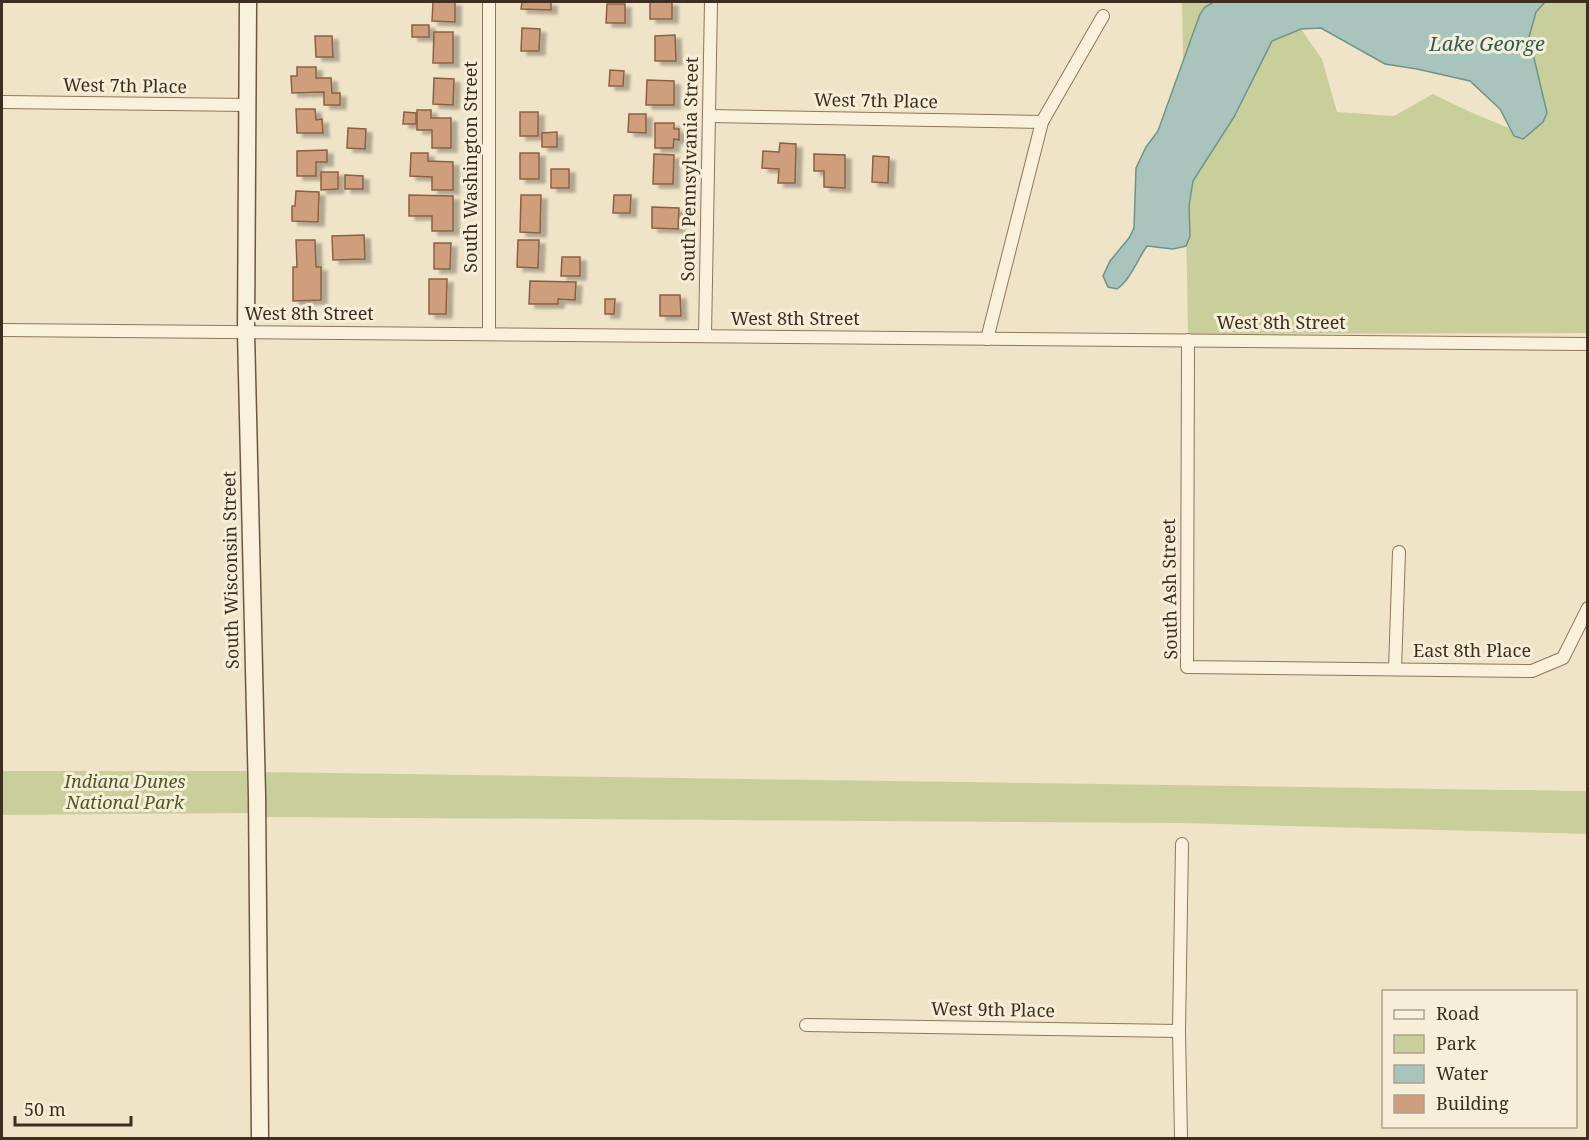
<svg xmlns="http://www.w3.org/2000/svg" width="1589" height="1140" font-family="'Noto Serif',serif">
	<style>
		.green { fill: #c9cf9b }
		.water { fill: #a9c4bc; stroke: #6f938a; stroke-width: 1.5 }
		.building { fill: #cf9f7d; stroke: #8d5f41; stroke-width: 1.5; filter: url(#shadow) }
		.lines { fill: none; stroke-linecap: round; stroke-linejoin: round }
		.street-casing { stroke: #8d765c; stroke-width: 14 }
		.secondary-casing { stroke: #6f573f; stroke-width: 19 }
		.street { stroke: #faf1dc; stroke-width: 12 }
		.secondary { stroke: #faf1dc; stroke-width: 16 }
		.labels { text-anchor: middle; stroke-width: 6; stroke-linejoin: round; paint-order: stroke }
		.street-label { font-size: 18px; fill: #3d2e20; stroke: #f7eed8 }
		.park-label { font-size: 18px; font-style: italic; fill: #4d5a26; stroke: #f7eed8 }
		.water-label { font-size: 20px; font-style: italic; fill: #2f5d5a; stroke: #f7eed8 }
	</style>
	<defs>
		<filter id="shadow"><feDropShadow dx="6" dy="4" stdDeviation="1.5" flood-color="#0004"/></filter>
	</defs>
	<rect width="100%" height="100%" fill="#f0e4c8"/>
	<g class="green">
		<polygon points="1182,2 1214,2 1205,7 1204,164 1234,117 1272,41 1301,29 1322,59 1337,112 1394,116 1433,94 1470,112 1509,128 1514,136 1523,139 1543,122 1547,113 1529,37 1536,12 1545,2 1587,2 1587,333 1188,334"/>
		<polygon points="2,771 249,771 249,813 2,815"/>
		<polygon points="259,772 1587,791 1588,834 1179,823 260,817"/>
	</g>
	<path class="water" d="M1214,2H1545L1536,12L1529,37L1547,113L1543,122L1523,139L1514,136L1500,109L1470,81L1417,69L1385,64L1321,28L1301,29L1272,41L1234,117L1193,181L1189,206L1190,236L1186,246L1173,249L1147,246C1137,260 1131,279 1117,289L1108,287L1103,276L1110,261L1129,238L1134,228L1136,168L1146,147L1158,131L1200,14L1205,7Z"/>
	<g class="building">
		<polygon points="433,2 455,2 455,22 432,21"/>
		<polygon points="522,2 551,2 551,10 521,9"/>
		<rect x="650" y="2" width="22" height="17"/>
		<polygon points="607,4 625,4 625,23 606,23"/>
		<rect x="412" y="25" width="17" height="12"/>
		<polygon points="522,28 540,29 539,51 521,51"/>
		<polygon points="434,32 453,32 453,63 433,63"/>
		<polygon points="675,35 676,61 655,61 655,36"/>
		<polygon points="315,36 332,36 333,57 316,57"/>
		<polygon points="297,67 316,67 316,78 331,78 332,93 340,93 340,105 324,105 324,92 292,93 291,76 297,76"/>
		<polygon points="610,70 624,71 623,86 609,86"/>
		<polygon points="434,78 454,79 453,105 433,104"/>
		<polygon points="647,80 674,81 674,105 646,105"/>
		<polygon points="296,109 315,109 316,120 322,119 323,133 297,133"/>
		<polygon points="417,110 431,110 431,118 451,118 451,148 432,148 432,130 417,130"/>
		<polygon points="404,112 416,113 416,124 403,124"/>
		<rect x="520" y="112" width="18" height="24"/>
		<polygon points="629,114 646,114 646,133 628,132"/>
		<polygon points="655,123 674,123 674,129 679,129 679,140 674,139 673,148 655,148"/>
		<polygon points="348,128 366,129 365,149 347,148"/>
		<polygon points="557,132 557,147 542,147 542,133"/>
		<polygon points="780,143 796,144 795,183 778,183 779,169 762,168 763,151 779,152"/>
		<polygon points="327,150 327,162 316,162 316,176 297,176 297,151"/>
		<polygon points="411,153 428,153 428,161 453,162 453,190 432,190 432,177 410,176"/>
		<rect x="520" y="153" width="19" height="26"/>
		<polygon points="654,154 674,155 673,184 653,184"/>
		<polygon points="814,154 845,155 845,188 824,187 824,171 814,171"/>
		<polygon points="873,156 889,157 888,183 872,182"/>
		<rect x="551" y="169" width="18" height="19"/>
		<polygon points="321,172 338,172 338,189 321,190"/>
		<polygon points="345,175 363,176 363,189 345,189"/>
		<polygon points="296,191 319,192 318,222 292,221 292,206 295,206"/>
		<polygon points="409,195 453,196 453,231 432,231 432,216 409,216"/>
		<polygon points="521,195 541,195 540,233 520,232"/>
		<polygon points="614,195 631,195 630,213 613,213"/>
		<polygon points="652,207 679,208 678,229 652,228"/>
		<polygon points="364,235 365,259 333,260 332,236"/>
		<polygon points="296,240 315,240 316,267 321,267 321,300 293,301 293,267 297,267"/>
		<polygon points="518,240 539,240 538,268 517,267"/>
		<polygon points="434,243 451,243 450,269 434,269"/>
		<polygon points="562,257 580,257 580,276 561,276"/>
		<polygon points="429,279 447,279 446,314 429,314"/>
		<polygon points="530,281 576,282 575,300 558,299 558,304 529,304"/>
		<polygon points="660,295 680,295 681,316 660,316"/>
		<polygon points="605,299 615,299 614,314 605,314"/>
	</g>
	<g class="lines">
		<g class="street-casing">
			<g id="street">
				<polyline points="2,102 248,105"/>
				<polyline points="710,116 1042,122"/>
				<polyline points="2,330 1588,344"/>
				<polyline points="489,333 489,2"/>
				<polyline points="705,336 711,2"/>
				<polyline points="987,339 1042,122 1103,16"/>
				<polyline points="1188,340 1187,667 1532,671 1563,658 1588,608"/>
				<polyline points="1395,669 1399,552"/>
				<polyline points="806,1025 1179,1031"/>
				<polyline points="1181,1138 1179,1031 1182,844"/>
			</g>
		</g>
		<g class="secondary-casing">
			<polyline id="secondary" points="248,2 246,332 257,795 260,1138"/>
		</g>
		<use href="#street" class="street"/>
		<use href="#secondary" class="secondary"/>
	</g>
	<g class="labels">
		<g class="street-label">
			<text transform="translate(125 86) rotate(1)" y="6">West 7th Place</text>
			<text transform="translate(876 101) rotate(1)" y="6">West 7th Place</text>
			<text transform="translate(471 167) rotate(-90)" y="6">South Washington Street</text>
			<text transform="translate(690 169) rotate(-89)" y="6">South Pennsylvania Street</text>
			<text x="309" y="320">West 8th Street</text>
			<text x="795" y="325">West 8th Street</text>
			<text x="1281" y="329">West 8th Street</text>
			<text transform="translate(231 570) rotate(-91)" y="6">South Wisconsin Street</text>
			<text transform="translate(1170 589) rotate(-91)" y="6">South Ash Street</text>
			<text x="1472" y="657">East 8th Place</text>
			<text transform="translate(993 1010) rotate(1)" y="6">West 9th Place</text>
		</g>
		<g class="park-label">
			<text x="125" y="788">Indiana Dunes<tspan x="125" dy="21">National Park</tspan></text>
		</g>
		<g class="water-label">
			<text x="1487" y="51">Lake George</text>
		</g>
	</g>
	<rect width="1589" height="1140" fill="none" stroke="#3d2e20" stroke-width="6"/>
	<rect x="1382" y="990" width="195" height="138" fill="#f7eed8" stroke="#ada18e" stroke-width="1.5"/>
	<rect x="1394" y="1010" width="30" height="9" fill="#faf1dc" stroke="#ada18e" stroke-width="1.5"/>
	<text x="1436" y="1020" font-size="18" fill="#3d2e20">Road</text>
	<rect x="1394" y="1035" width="30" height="18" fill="#c9cf9b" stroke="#ada18e" stroke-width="1.5"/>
	<text x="1436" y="1050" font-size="18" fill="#3d2e20">Park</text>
	<rect x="1394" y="1065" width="30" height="18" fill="#a9c4bc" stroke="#ada18e" stroke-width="1.5"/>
	<text x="1436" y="1080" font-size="18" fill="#3d2e20">Water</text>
	<rect x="1394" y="1095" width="30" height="18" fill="#cf9f7d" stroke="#ada18e" stroke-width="1.5"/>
	<text x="1436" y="1110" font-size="18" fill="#3d2e20">Building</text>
	<path d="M15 1116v9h116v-9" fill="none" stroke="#3d2e20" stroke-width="3"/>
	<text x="24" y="1116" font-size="18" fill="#3d2e20" stroke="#f7eed8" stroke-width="4.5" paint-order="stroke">50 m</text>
</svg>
